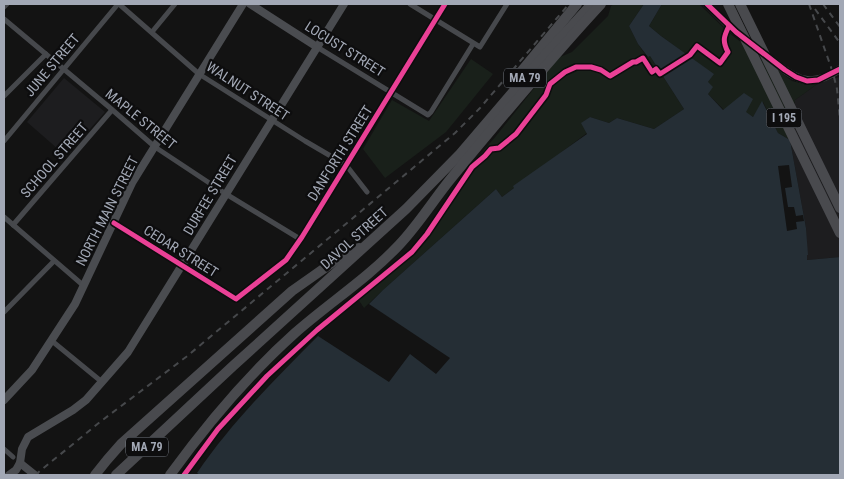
<svg xmlns="http://www.w3.org/2000/svg" width="844" height="479" font-family="'Roboto Condensed',sans-serif">
	<style>
		.built { fill: #1d1d1f }
		.green { fill: #19201a }
		.water { fill: #252e35 }
		.pier { fill: #131313 }
		.lines { fill: none; stroke-linecap: round; stroke-linejoin: round }
		.street { stroke: #46484c; stroke-width: 5 }
		.secondary { stroke: #4a4c50; stroke-width: 8 }
		.highway { stroke: #494a4e; stroke-width: 10 }
		.rail { stroke: #46484b; stroke-width: 2; stroke-dasharray: 6 5; stroke-linecap: butt }
		.cycleway-casing { stroke: #0d0d0e; stroke-width: 8 }
		.cycleway { stroke: #ea4096; stroke-width: 5 }
		.labels { text-anchor: middle; stroke-width: 4.5; stroke-linejoin: round; paint-order: stroke }
		.shield { fill: #0d0d0e; stroke: #757a83; stroke-width: 1 }
		.shield-label { font-size: 12px; font-weight: bold; fill: #a2a8b5 }
		.street-label { font-size: 14px; fill: #a2a8b5; stroke: #0d0d0e }
	</style>
	<rect width="100%" height="100%" fill="#131313"/>
	<g class="built">
		<polygon points="840,77 840,257 807,260 806,228 790,140 795,100 820,82"/>
		<polygon points="64,78 105,112 66,156 27,122"/>
	</g>
	<g class="green">
		<polygon points="614,4 644,4 629,26 638,44 647,57 650,56 684,109 654,129 617,118 609,123 590,117 582,123 587,133 502,197 496,189 383,290 364,308 358,299 321,328 324,330 319,334 317,332 283,363 233,416 188,475 184,475 230,414 280,361 316,329 374,286 422,243 468,173 472,164 496,136 555,62 560,57 572,52 608,16 611,6"/>
		<polygon points="662,4 699,4 729,33 792,81 808,85 820,82 795,100 790,140 778,133 763,102 753,117 746,113 724,110 708,94 708,82 713,74 661,36 649,26"/>
		<polygon points="471,59 493,74 446,132 385,178 363,149 392,100 429,121"/>
	</g>
	<path class="water" d="M644,4H662L649,26L661,36L714,74L708,82L713,87L708,94L723,110L744,93L753,99L746,112L753,117L762,101L778,133L790,140L806,228L808,255H807V260L840,257V475H200L197,473C232,422 275,379 318,336L389,382L410,354L436,374L450,358L369,304L383,290L496,189L502,197L514,188L513,186L587,134L581,123L590,117L609,123L617,118L654,129L684,109L650,56L648,57L638,44L629,26Z"/>
	<polygon class="pier" points="789,165 792,187 785,188 788,207 794,207 796,216 803,215 804,221 796,222 797,229 787,231 778,166"/>
	<g class="lines">
		<g class="street">
			<polyline points="119,4 199,74 305,141 346,165 367,192"/>
			<polyline points="410,4 480,47 507,4"/>
			<polyline points="4,7 7,4"/>
			<polyline points="4,19 109,107 155,147 226,194 300,239"/>
			<polyline points="152,32 175,4"/>
			<polyline points="317,47 428,115 431,112 473,44"/>
			<polyline points="4,96 46,54"/>
			<polyline points="4,141 118,4"/>
			<polyline points="4,217 84,286"/>
			<polyline points="114,223 236,299 286,260 302,237 445,4"/>
			<polyline points="13,225 112,110"/>
			<polyline points="4,312 54,261"/>
			<polyline points="52,341 102,382"/>
			<polyline points="4,449 13,457"/>
		</g>
		<g class="secondary">
			<polyline points="250,4 317,47"/>
			<polyline points="707,4 729,26 743,37"/>
			<path d="M765,55C793,76 806,92 840,69"/>
			<polyline points="4,400 32,370 75,304 132,183 243,4"/>
			<polyline points="20,463 35,475"/>
			<polyline points="9,475 16,470 20,463 22,449 28,437 73,410 86,400 128,352 344,4"/>
		</g>
		<g class="highway">
			<polyline points="728,4 840,233"/>
			<polyline points="740,4 840,208"/>
			<polyline points="520,73 577,4"/>
			<polyline points="95,475 107,460 121,444 292,291 339,258 359,248"/>
			<polyline points="116,475 233,366 406,209 460,154 536,65 592,4"/>
			<path d="M170,475C207,424 247,376 295,333C329,303 368,278 399,245C419,224 434,199 453,176C501,118 550,59 601,4"/>
		</g>
		<g class="rail">
			<polyline points="809,4 833,73 837,89 840,120"/>
			<polyline points="823,4 840,27"/>
			<polyline points="815,9 840,43"/>
			<polyline points="35,475 100,422 186,357 455,133 480,108 569,4"/>
		</g>
		<g class="cycleway-casing">
			<g id="cycleway">
				<polyline points="707,4 736,32 785,70 796,77 807,81 818,80 840,69"/>
				<polyline points="114,223 236,299 286,260 302,237 445,4"/>
				<path d="M184,475L218,429L267,376L317,330L412,252L427,234L472,167L485,156L491,149L499,148L516,134L546,95L550,84L565,72L576,67H591L601,70L610,76L633,62H636L643,58L652,72L656,69L660,74L690,55L697,46L720,63L728,52C722,41 724,36 729,26"/>
			</g>
		</g>
		<use href="#cycleway" class="cycleway"/>
	</g>
	<g class="labels">
		<g class="shield">
			<rect x="504" y="68.5" width="42" height="19" rx="4"/>
			<rect x="766.5" y="108.5" width="35" height="19" rx="4"/>
			<rect x="126" y="437.5" width="42" height="19" rx="4"/>
		</g>
		<g class="shield-label">
			<text x="525" y="82">MA 79</text>
			<text x="784" y="122">I 195</text>
			<text x="147" y="451">MA 79</text>
		</g>
		<g class="street-label">
			<text transform="translate(345 49) rotate(32)" y="5">LOCUST STREET</text>
			<text transform="translate(52 65) rotate(-50)" y="5">JUNE STREET</text>
			<text transform="translate(248 91) rotate(33)" y="5">WALNUT STREET</text>
			<text transform="translate(141 119) rotate(39)" y="5">MAPLE STREET</text>
			<text transform="translate(340 153) rotate(-58)" y="5">DANFORTH STREET</text>
			<text transform="translate(54 160) rotate(-49)" y="5">SCHOOL STREET</text>
			<text transform="translate(210 195) rotate(-59)" y="5">DURFEE STREET</text>
			<text transform="translate(107 211) rotate(-63)" y="5">NORTH MAIN STREET</text>
			<text transform="translate(354 238) rotate(-42)" y="5">DAVOL STREET</text>
			<text transform="translate(181 251) rotate(32)" y="5">CEDAR STREET</text>
		</g>
	</g>
	<rect width="844" height="479" fill="none" stroke="#a2a8b5" stroke-width="10"/>
</svg>
